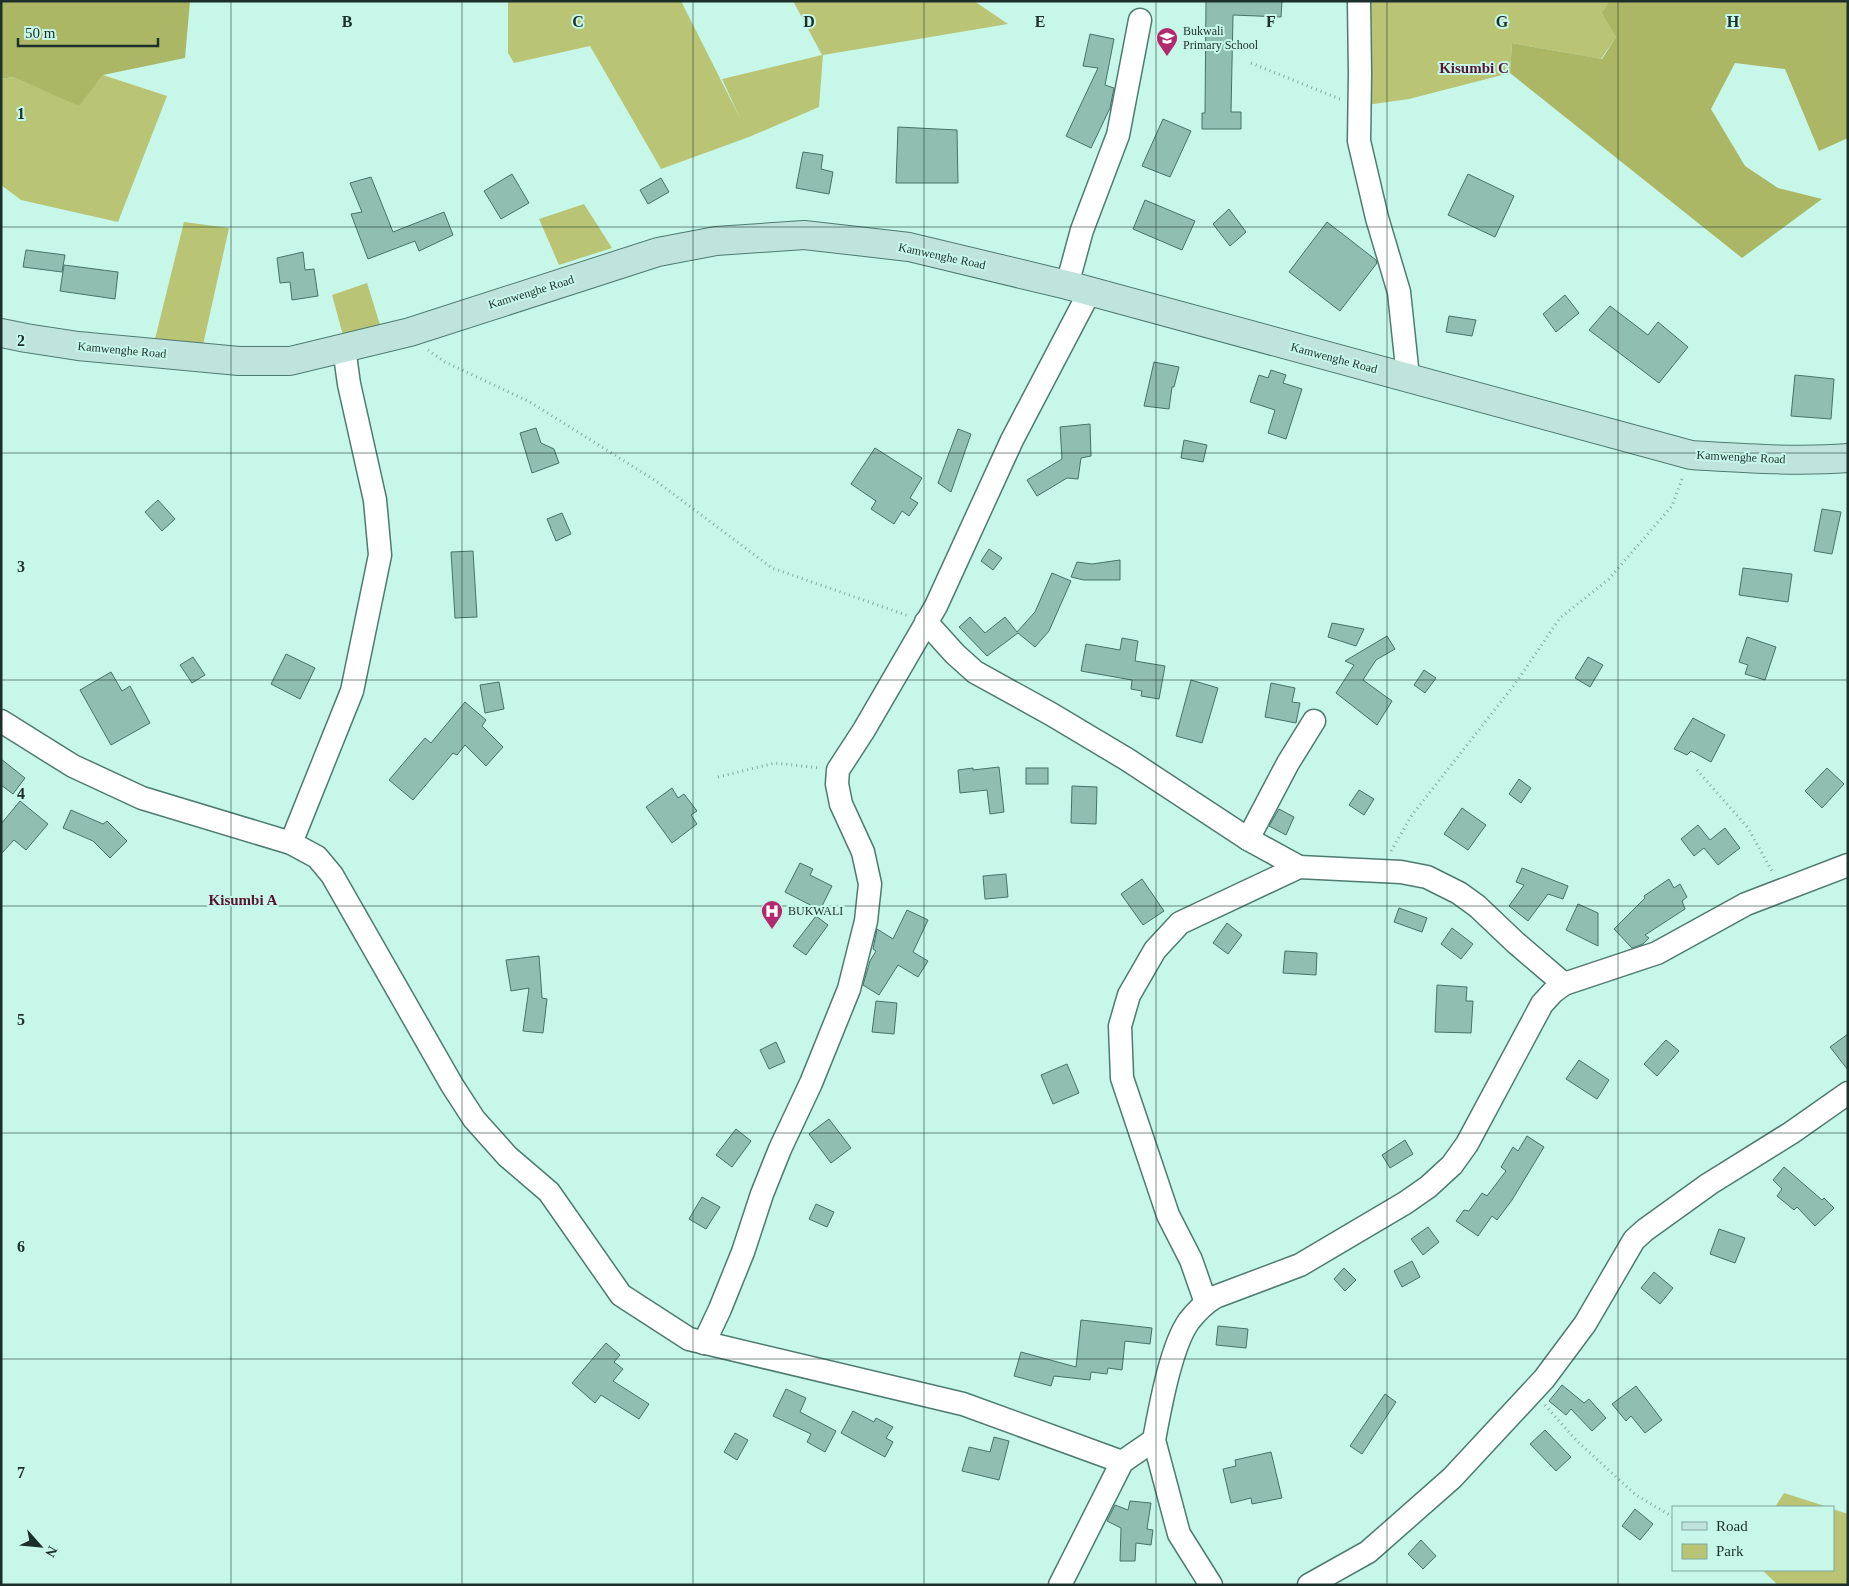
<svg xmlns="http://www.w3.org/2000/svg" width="1849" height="1586" font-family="Georgia,serif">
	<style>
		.green { fill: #b9c574 }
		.forest { fill: #acb766 }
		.building { fill: #90bfb2; stroke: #467367 }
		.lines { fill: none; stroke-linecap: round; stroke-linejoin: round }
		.minor-casing { stroke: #4e7b6f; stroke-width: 25 }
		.secondary-casing { stroke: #4e7b6f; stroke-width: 30 }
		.path { stroke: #85aaa0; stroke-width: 3; stroke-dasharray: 1 4; stroke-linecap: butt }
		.minor { stroke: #fff; stroke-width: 22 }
		.secondary { stroke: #bfe4dc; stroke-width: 28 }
		.grid { fill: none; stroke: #1c2f2a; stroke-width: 1; stroke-opacity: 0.55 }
		.labels { text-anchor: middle; stroke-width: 4; stroke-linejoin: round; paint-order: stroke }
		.poi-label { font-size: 12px; fill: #1c2f2a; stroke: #c6f7e9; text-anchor: start }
		.street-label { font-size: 12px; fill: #1c2f2a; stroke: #c6f7e9 }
		.quarter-label { font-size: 15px; font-weight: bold; fill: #551533; stroke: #c6f7e9 }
		.grid-label { font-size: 16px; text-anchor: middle; font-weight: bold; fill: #1c2f2a; stroke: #c6f7e9; stroke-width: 4; stroke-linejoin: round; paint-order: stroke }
	</style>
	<rect width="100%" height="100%" fill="#c6f7e9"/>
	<g class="green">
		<polygon points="508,1 681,1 740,118 722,79 822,55 793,1 974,1 1008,24 823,55 819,107 749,137 661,169 590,46 514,63 508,53"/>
		<polygon points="1354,1 1609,1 1604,10 1616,37 1601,59 1512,43 1510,73 1409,99 1352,107"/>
		<polygon points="103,75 167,96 118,222 21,200 1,185 1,79 13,77 79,105"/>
		<polygon points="584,204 612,248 559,265 539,219"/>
		<polygon points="184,222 229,228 203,345 155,339"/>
		<polygon points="367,283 381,328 344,339 332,295"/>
		<polygon points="1784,1493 1828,1507 1775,1507"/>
		<polygon points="1833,1509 1848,1514 1848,1585 1778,1585 1762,1570 1833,1570"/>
	</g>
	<g class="forest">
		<polygon points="1,1 190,1 185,58 103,75 79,106 13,77 1,79"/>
		<polygon points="1609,1 1848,1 1848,138 1819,151 1785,69 1735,63 1711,109 1745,166 1778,188 1822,199 1742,258 1510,73 1512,43 1602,59 1616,37 1602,13"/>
	</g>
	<g class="building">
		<polygon points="1206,1 1282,1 1281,17 1233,15 1231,112 1241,112 1241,129 1202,129 1202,113 1205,113"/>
		<polygon points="1090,34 1114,39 1105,85 1114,88 1110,108 1091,148 1066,136 1098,68 1083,66"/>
		<polygon points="1163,119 1191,131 1170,177 1142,166"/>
		<polygon points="898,127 957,130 958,183 896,183"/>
		<polygon points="803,152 823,155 821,169 833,172 829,194 796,188"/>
		<polygon points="512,174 529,203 501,219 484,191"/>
		<polygon points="1468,174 1514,196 1495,237 1448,215"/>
		<polygon points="371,177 393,232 444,212 453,235 419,251 415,241 368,259 351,214 362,212 350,183"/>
		<polygon points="661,178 669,192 648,204 640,190"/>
		<polygon points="1145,200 1195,221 1182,250 1133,229"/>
		<polygon points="1229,209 1246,232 1230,246 1213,224"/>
		<polygon points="1327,222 1376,260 1377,263 1340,311 1289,272"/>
		<polygon points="26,250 65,255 62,272 23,267"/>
		<polygon points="303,252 305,270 314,269 318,296 292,300 290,282 280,283 277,258"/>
		<polygon points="64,265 118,272 115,299 60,291"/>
		<polygon points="1565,295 1579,313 1556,332 1543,314"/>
		<polygon points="1610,306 1648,335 1658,322 1688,347 1659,383 1589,330"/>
		<polygon points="1449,316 1476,320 1472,336 1446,332"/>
		<polygon points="1154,362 1179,367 1174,387 1172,387 1169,409 1144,406"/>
		<polygon points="1271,370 1286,375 1283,383 1302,389 1286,439 1268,433 1275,410 1250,402 1259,375 1268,378"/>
		<polygon points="1795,375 1834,379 1831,419 1791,416"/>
		<polygon points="1090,424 1091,456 1081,458 1078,479 1067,478 1037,496 1027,480 1062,459 1060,427"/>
		<polygon points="536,428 541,443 554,449 559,463 532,473 520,433"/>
		<polygon points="958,429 971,434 951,492 938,483"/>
		<polygon points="1184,440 1207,445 1203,462 1181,458"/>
		<polygon points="875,448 922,478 910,498 918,503 909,516 902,511 894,524 871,509 876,501 851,484"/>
		<polygon points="158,500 175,519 162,531 145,512"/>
		<polygon points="1822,509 1841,512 1832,554 1814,551"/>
		<polygon points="562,513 571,534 556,541 547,519"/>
		<polygon points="989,549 1002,558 993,570 981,561"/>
		<polygon points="473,551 477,617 455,618 451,552"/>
		<polygon points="1120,560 1120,580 1084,580 1071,577 1077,562 1092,564"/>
		<polygon points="1743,568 1792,574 1788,602 1739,595"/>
		<polygon points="1052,573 1071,581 1049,631 1035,647 1018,633 987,656 959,627 970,617 985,633 1005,617 1017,632 1035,612"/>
		<polygon points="1332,623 1364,629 1356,646 1328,637"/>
		<polygon points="1387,636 1395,649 1376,660 1363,680 1392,701 1377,725 1336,693 1354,665 1345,661"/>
		<polygon points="1747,637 1776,647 1765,680 1745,674 1748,665 1739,662"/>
		<polygon points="1122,638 1138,641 1135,661 1165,666 1159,699 1141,696 1142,691 1131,689 1132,680 1081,671 1086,644 1120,650"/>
		<polygon points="286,654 315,668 300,699 271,684"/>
		<polygon points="193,657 205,675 192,683 180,665"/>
		<polygon points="1588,657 1603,665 1590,687 1575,678"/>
		<polygon points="1424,670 1436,678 1425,693 1414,685"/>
		<polygon points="111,672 122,691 130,686 150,723 111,745 80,690"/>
		<polygon points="1191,680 1218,688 1202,743 1176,736"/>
		<polygon points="499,682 504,709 485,713 480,685"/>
		<polygon points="1271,683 1295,688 1292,702 1300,703 1296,723 1265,717"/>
		<polygon points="465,702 486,720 482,726 503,747 486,766 465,745 457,755 453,753 413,800 389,780 425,738 431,743"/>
		<polygon points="1693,718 1725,735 1711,762 1691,751 1687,755 1674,749"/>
		<polygon points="1,759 25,778 13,794 1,785"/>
		<polygon points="999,767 1004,812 990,814 987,790 960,793 958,770 973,768 973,770"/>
		<rect x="1026" y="768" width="22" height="16"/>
		<polygon points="1827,768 1844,784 1822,808 1805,791"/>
		<polygon points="1519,779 1531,788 1521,803 1509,794"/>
		<polygon points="1072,786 1097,787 1096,824 1071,823"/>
		<polygon points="672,788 678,798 684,794 697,811 691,815 697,824 672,843 646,807"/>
		<polygon points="1359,790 1374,799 1364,815 1349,805"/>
		<polygon points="20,801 48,824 26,850 14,840 1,854 1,824"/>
		<polygon points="1462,808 1486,825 1468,850 1444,834"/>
		<polygon points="1279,809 1294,817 1286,835 1269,826"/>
		<polygon points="71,810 103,824 107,821 127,841 110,858 93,841 63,828"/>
		<polygon points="1698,825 1710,840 1725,828 1740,848 1718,865 1704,848 1694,856 1681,839"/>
		<polygon points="800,863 813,869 810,875 832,886 820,910 785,892"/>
		<polygon points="1522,868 1568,886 1563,899 1548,894 1528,921 1509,906 1524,885 1516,882"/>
		<polygon points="1006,874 1008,897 985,899 983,876"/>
		<polygon points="1142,879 1164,911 1143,925 1121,894"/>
		<polygon points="1669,879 1674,888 1680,884 1687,897 1682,901 1685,909 1645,935 1649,938 1643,944 1632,948 1614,929 1645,898 1644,896"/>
		<polygon points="1578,904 1598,913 1598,946 1566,930"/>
		<polygon points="1399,908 1427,918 1422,932 1394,922"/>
		<polygon points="907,910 928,920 913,952 928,961 918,977 898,965 879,995 863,985 870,961 876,951 873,949 877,929 893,939"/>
		<polygon points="816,916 828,925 806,955 793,946"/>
		<polygon points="1227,923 1242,935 1228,954 1213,943"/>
		<polygon points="1452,928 1473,944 1461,959 1441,944"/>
		<polygon points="1285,951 1317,953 1316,975 1283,973"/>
		<polygon points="539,956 542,998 547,999 543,1033 523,1031 529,988 511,991 506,960"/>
		<polygon points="1437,985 1467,987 1466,1001 1473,1001 1471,1033 1435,1032"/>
		<polygon points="876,1001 897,1003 894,1034 872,1032"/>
		<polygon points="1848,1034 1848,1070 1830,1047"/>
		<polygon points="1666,1040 1679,1051 1657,1076 1644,1064"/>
		<polygon points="776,1042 785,1062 769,1069 760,1050"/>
		<polygon points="1579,1060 1609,1080 1597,1099 1566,1079"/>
		<polygon points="1067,1064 1079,1093 1053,1104 1041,1075"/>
		<polygon points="829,1119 851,1148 831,1163 809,1134"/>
		<polygon points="736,1129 751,1141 732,1167 716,1155"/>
		<polygon points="1527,1136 1544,1147 1512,1200 1497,1220 1492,1216 1478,1236 1456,1221 1464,1210 1469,1211 1482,1193 1487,1196 1506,1171 1501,1167 1513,1147 1518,1151"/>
		<polygon points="1405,1140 1413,1154 1390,1168 1382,1155"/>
		<polygon points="1784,1167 1822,1200 1824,1198 1834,1208 1815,1226 1797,1207 1794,1210 1777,1196 1782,1189 1773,1180"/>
		<polygon points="702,1197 720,1207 706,1229 689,1219"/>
		<polygon points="816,1204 834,1212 827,1227 809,1219"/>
		<polygon points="1428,1227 1439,1242 1423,1255 1411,1239"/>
		<polygon points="1719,1229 1745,1238 1735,1263 1710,1254"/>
		<polygon points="1412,1261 1420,1277 1402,1287 1394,1271"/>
		<polygon points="1344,1268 1356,1280 1345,1291 1334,1279"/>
		<polygon points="1654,1272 1673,1288 1660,1304 1641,1288"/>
		<polygon points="1081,1320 1152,1328 1150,1344 1125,1341 1122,1370 1108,1368 1107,1374 1091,1372 1090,1380 1054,1376 1051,1386 1014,1376 1021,1352 1076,1367"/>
		<polygon points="1218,1326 1248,1329 1246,1348 1216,1345"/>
		<polygon points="606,1343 620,1355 614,1362 623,1369 613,1381 649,1404 639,1419 601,1395 595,1403 572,1383"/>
		<polygon points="1562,1385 1584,1403 1589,1399 1606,1418 1592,1431 1571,1409 1566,1415 1549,1401"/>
		<polygon points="1636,1386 1662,1420 1645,1433 1631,1416 1626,1421 1612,1404"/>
		<polygon points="786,1389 806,1398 800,1412 836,1431 825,1452 807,1442 811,1434 773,1416"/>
		<polygon points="1385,1394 1396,1402 1362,1454 1350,1446"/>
		<polygon points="853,1411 874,1422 876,1418 893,1427 886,1438 893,1442 885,1457 841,1433"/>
		<polygon points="1545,1430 1571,1457 1556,1471 1530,1444"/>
		<polygon points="735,1433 748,1440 737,1460 724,1452"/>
		<polygon points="994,1437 1009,1441 999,1480 962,1471 969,1447 990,1452"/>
		<polygon points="1271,1452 1282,1498 1252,1504 1251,1498 1231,1503 1223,1469 1236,1466 1235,1460"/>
		<polygon points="1130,1501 1151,1503 1147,1529 1153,1530 1151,1545 1136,1543 1135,1561 1120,1561 1121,1528 1107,1521 1115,1505 1128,1510"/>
		<polygon points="1635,1509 1653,1524 1640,1540 1622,1526"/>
		<polygon points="1421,1540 1436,1556 1423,1569 1408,1554"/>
	</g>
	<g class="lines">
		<g class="minor-casing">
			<g id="minor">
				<polyline points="1359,1 1360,74 1359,141 1377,218 1399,292 1408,377"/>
				<polyline points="1067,285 1082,230 1118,135 1140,20"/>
				<polyline points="926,622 955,654 975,672 1051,714 1128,760 1248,839 1299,867"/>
				<polyline points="1,721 73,766 142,798 291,843 317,857 332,875 452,1085 474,1119 507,1156 549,1192 621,1295 689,1339 963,1404 1122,1462"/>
				<polyline points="1248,839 1288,763 1314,721"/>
				<polyline points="291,843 352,691 380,555 375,500 349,384 344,348"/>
				<polyline points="1206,1303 1191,1260 1168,1215 1122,1078 1120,1026 1129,995 1155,950 1180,923 1299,867 1401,872 1427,877 1459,893 1477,906 1516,943 1564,984"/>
				<polyline points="704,1343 720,1309 743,1252 762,1194 780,1149 811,1083 849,989 866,921 870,884 863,852 841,804 837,784 838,770 864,730 936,606 1012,440 1090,291"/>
				<polyline points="1154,1440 1179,1534 1211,1585"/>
				<path d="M1060,1585L1122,1462L1154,1440C1160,1408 1171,1346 1189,1321C1196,1312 1205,1303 1215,1297L1300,1265L1405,1203L1428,1187L1452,1165L1467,1144L1542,1004L1553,992L1564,984L1657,953L1746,904L1848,865"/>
				<polyline points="1309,1585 1368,1552 1452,1478 1544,1379 1585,1324 1634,1240 1645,1230 1709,1184 1791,1133 1848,1093"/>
			</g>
		</g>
		<g class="secondary-casing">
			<path id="secondary" d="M1,333L26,338L78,346L239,361H290L410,332L658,252L716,241L804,235L909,247L1067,285L1691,455C1743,458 1796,462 1848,458"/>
		</g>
		<g class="path">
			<polyline points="1251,63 1340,99"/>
			<polyline points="428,350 445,362 530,402 656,481 772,568 909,616"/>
			<polyline points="1697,770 1748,828 1773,873"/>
			<polyline points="718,777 775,763 820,768"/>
			<polyline points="1391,851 1412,815 1515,684 1560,618 1609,579 1620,566 1672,506 1683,476"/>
			<polyline points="1545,1405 1577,1441 1636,1495 1673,1517"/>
		</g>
		<use href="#minor" class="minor"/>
		<use href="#secondary" class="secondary"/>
	</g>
	<path class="grid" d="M231,1V1585M462,1V1585M693,1V1585M924,1V1585M1156,1V1585M1387,1V1585M1618,1V1585M1,227H1848M1,453H1848M1,680H1848M1,906H1848M1,1133H1848M1,1359H1848"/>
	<defs>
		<g id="school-pin" transform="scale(1.125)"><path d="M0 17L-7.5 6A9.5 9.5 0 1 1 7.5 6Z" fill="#b22a6d" stroke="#c6f7e9"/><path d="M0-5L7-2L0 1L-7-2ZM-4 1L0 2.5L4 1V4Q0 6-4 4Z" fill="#fff"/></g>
		<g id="hospital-pin" transform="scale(1.125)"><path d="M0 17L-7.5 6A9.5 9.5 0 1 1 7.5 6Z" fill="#b22a6d" stroke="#c6f7e9"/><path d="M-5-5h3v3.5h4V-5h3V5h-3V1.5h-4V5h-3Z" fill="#fff"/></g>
	</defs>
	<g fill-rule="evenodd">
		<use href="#school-pin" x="1167" y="38"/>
		<use href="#hospital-pin" x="772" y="911"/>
	</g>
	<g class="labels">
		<g class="poi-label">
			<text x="1183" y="35">Bukwali<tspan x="1183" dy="14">Primary School</tspan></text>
			<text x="788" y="915">BUKWALI</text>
		</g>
		<g class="street-label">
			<text transform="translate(942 256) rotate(12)" y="4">Kamwenghe Road</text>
			<text transform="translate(531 292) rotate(-17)" y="4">Kamwenghe Road</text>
			<text transform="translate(122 350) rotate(5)" y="4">Kamwenghe Road</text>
			<text transform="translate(1334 358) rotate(15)" y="4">Kamwenghe Road</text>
			<text transform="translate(1741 457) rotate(3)" y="4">Kamwenghe Road</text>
		</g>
		<g class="quarter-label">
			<text x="1474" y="73">Kisumbi C</text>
			<text x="243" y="905">Kisumbi A</text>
		</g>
	</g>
	<g class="grid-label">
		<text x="347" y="27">B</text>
		<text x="578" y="27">C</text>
		<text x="809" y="27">D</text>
		<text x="1040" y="27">E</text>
		<text x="1271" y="27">F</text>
		<text x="1502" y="27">G</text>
		<text x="1733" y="27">H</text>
		<text x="21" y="119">1</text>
		<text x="21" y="346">2</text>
		<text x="21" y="572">3</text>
		<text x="21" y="799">4</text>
		<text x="21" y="1025">5</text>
		<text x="21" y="1252">6</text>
		<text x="21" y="1478">7</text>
	</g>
	<rect width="1849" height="1586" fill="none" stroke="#1c2f2a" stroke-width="5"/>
	<rect x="1672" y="1506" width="162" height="65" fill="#c6f7e9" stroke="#82a79d"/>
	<rect x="1682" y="1522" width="25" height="8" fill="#bfe4dc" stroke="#82a79d"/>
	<text x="1716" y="1531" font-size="15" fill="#1c2f2a">Road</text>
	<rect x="1682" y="1544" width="25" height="15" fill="#b9c574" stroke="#82a79d"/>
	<text x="1716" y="1556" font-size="15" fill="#1c2f2a">Park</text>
	<g transform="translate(40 1546) rotate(117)" stroke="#c6f7e9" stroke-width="4" paint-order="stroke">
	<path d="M0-4L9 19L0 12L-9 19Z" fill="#1c2f2a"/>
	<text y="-8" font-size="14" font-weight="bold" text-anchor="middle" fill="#1c2f2a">N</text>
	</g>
	<path d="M18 38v8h140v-8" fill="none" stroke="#1c2f2a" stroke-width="2.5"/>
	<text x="25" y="38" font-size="15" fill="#1c2f2a" stroke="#c6f7e9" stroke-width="4" paint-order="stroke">50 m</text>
</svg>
